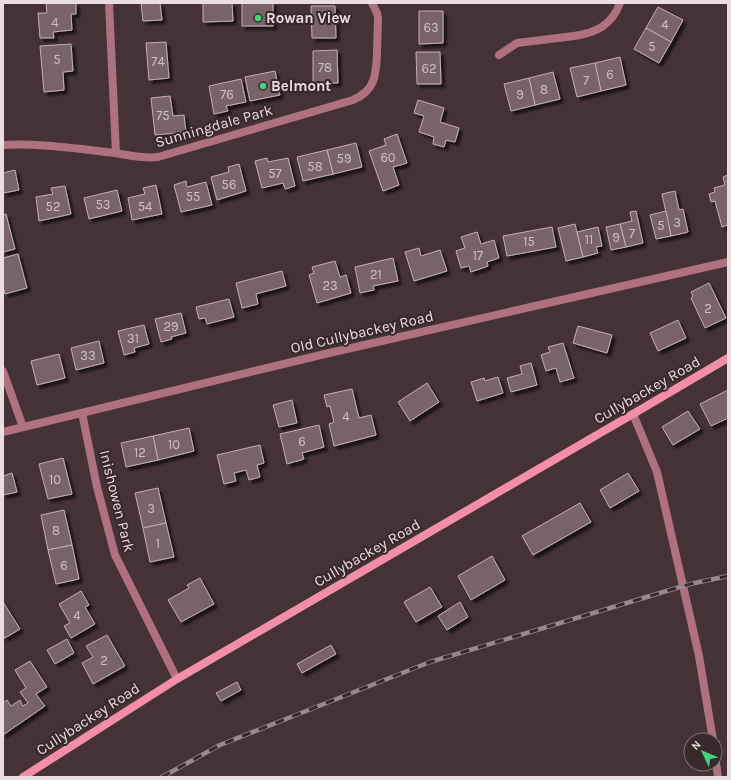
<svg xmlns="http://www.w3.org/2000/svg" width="731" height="780" font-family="Karla,sans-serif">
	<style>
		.building { fill: #786469; stroke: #c5afb4; filter: url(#shadow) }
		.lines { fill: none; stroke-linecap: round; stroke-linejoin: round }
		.service { stroke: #af7081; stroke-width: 8 }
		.minor { stroke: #af7081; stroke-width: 8 }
		.tertiary { stroke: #af7081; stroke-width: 8 }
		.secondary { stroke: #f28eaa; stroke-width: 8 }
		.rail-casing { stroke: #98898c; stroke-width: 4.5 }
		.rail { stroke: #39282c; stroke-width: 3; stroke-dasharray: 9; stroke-linecap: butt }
		.poi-dot { fill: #40d77c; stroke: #39282c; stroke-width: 1.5 }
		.labels { text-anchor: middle; stroke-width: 4; stroke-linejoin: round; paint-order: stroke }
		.number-label { font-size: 13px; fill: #cec0c3 }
		.poi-label { font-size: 15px; font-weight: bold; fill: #eadee1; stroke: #39282c; text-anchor: start }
		.street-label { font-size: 15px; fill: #eadee1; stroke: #39282c }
	</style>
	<defs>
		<filter id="shadow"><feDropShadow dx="3.5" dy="3.5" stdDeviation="1" flood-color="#0009"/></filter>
	</defs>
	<rect width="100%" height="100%" fill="#443236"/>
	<g class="building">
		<polygon points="46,3 76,3 76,14 71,14 72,30 53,32 54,38 40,38 38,13 47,13"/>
		<polygon points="141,3 160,3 162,20 143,21"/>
		<polygon points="203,3 232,3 233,21 203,22"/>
		<rect x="242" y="3" width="31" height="23"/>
		<polygon points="311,6 335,6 336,38 312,38"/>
		<polygon points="658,7 683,20 671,42 646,28"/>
		<polygon points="419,11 443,11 443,43 419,44"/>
		<polygon points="646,28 671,42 659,63 634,49"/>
		<polygon points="166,42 169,78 149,80 146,43"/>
		<polygon points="71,44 73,71 63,72 64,90 44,92 40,46"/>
		<polygon points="337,50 338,83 313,83 313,51"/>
		<polygon points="416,52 440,52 441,84 417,84"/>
		<polygon points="620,57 626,85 601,91 595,63"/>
		<polygon points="595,63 601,91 577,97 570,68"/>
		<polygon points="275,71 280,95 250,101 245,77"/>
		<polygon points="553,72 560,99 535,105 529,78"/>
		<polygon points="529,78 535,105 511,111 504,84"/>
		<polygon points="241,79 246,102 226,106 228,111 214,114 209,86"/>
		<polygon points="170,96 173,116 184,115 186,132 155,135 151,98"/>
		<polygon points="418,100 444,108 440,122 459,128 455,142 446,140 444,147 433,144 434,137 419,132 424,116 414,113"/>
		<polygon points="397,134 407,163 393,167 399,185 383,191 369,151 386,145 384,139"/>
		<polygon points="356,143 362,167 333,174 327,150"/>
		<polygon points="327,150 333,174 303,181 297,157"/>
		<polygon points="267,158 268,162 288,158 295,186 285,189 283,183 262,188 255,161"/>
		<polygon points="239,164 246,191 217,200 211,177 229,172 228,167"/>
		<polygon points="15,170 19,190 3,193 3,173"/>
		<polygon points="728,175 728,225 722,227 715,201 711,202 709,194 715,192 714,188 725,185 723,177"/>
		<polygon points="186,181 187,187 206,182 212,205 181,212 174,185"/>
		<polygon points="156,185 162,214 132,220 128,198 145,194 143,188"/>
		<polygon points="65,186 71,214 39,221 36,197 53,194 51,188"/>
		<polygon points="117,190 122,211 89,219 84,198"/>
		<polygon points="675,191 679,210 683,209 688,232 671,236 662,194"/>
		<polygon points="636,211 643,243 626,247 620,224 632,221 630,212"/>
		<polygon points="666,211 671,236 656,239 650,215"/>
		<polygon points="6,214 15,249 3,252 3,215"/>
		<polygon points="575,224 583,257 566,261 558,228"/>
		<polygon points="620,224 626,247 611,250 606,227"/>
		<polygon points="552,227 556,247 507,256 503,236"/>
		<polygon points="598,227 602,246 596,247 598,253 583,257 577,232"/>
		<polygon points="477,232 481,244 494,240 499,258 487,262 488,266 471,272 469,266 461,268 456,251 465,248 461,237"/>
		<polygon points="419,248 421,256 440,250 447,271 414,281 405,252"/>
		<polygon points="18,254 27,288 5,294 3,287 3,258"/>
		<polygon points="393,258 398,281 373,286 374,290 360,293 355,267"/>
		<polygon points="335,261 340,277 346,275 351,293 317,303 309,275 314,273 312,267"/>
		<polygon points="282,271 286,286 256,294 258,304 242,308 236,283"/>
		<polygon points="709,283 726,318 705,328 691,298 693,296 691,292"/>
		<polygon points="229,299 234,317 207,324 205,318 199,319 196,307"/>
		<polygon points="181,313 186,333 171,337 172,339 161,342 155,319"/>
		<polygon points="678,320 686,338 658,351 650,333"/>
		<polygon points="144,325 149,344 134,348 135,352 124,355 118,331"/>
		<polygon points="578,326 612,335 607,353 573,343"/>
		<polygon points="99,341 104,363 76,370 71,348"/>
		<polygon points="563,343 574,378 560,382 556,368 546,371 541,355 550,352 548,347"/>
		<polygon points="59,354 65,378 37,385 31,361"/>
		<polygon points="531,363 537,385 511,392 507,378 522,374 520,366"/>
		<polygon points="498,377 503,393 477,401 471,382 484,378 485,381"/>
		<polygon points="427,383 439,402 410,421 398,402"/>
		<polygon points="352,389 359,418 371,415 376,435 334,446 329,424 334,422 330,406 327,407 324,395"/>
		<polygon points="728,390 728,418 711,426 700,404"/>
		<polygon points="292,400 297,423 279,427 273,405"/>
		<polygon points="688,411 700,429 673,445 662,427"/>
		<polygon points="319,425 324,447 302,453 304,459 287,464 280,434"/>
		<polygon points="189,428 194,451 158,460 153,436"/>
		<polygon points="153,436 158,460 126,467 121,443"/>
		<polygon points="260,445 264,463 257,465 260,477 249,480 246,470 234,473 236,481 224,484 217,455"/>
		<polygon points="63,458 72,494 48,499 39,464"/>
		<polygon points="12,473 17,492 3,495 3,476"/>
		<polygon points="628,473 639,491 610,508 600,490"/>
		<polygon points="158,488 166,523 143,528 135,493"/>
		<polygon points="580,503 591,522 533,555 522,536"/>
		<polygon points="64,510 72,545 48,550 41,515"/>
		<polygon points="166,523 174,557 150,562 143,528"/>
		<polygon points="72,545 79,579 56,584 48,550"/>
		<polygon points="492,556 505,580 471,600 458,576"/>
		<polygon points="200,578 214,604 181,622 168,600 189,588 187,585"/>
		<polygon points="430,587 442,607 416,622 404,602"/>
		<polygon points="81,591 89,605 85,607 95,624 71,638 64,626 70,623 59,604"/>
		<polygon points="3,602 20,629 5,638 3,635"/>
		<polygon points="460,602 468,617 447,630 438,616"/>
		<polygon points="107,635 125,666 93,684 82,663 93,657 86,646"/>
		<polygon points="67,639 74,653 55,664 47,650"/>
		<polygon points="331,645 336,654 302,673 297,664"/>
		<polygon points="30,661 47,687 36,694 45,706 3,735 3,703 7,700 11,706 20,700 23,706 28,703 20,692 26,688 15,670"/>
		<polygon points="237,682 241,690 221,701 216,693"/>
	</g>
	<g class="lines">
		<g class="service">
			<polyline points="499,55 517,43 574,36"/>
			<polyline points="633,414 657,472 699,656 713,740"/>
			<polyline points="715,756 718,777"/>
		</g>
		<g class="minor">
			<polyline points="109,3 116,153"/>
			<path d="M574,36C596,33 612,25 620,3"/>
			<path d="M3,145C40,143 78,149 115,153C129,155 143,159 158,157L353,100C376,90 376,74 377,53C377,41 378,30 378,18L377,13L372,3"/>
			<polyline points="3,371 23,427"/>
			<polyline points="82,413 97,487 115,555 177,679"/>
		</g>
		<polyline class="tertiary" points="3,432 325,354 728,262"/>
		<polyline class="secondary" points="23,777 177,679 633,414 728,358"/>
		<g class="rail-casing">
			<polyline id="rail" points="162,777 220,745 430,662 690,584 728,576"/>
		</g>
		<use href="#rail" class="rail"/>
	</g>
	<g class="poi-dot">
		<circle cx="258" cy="18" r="4"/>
		<circle cx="263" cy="86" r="4"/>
	</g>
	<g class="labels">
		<g class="number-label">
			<text x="55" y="27">4</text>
			<text x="665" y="29">4</text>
			<text x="431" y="32">63</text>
			<text x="652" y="51">5</text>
			<text x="57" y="64">5</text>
			<text x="158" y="66">74</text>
			<text x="325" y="72">78</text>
			<text x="429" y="73">62</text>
			<text x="610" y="79">6</text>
			<text x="586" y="85">7</text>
			<text x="544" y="94">8</text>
			<text x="227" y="99">76</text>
			<text x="520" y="99">9</text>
			<text x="163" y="120">75</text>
			<text x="388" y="162">60</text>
			<text x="344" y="163">59</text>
			<text x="315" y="171">58</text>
			<text x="275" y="178">57</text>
			<text x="229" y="189">56</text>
			<text x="193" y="201">55</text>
			<text x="103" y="209">53</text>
			<text x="53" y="211">52</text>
			<text x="145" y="211">54</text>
			<text x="677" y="227">3</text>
			<text x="661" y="230">5</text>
			<text x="632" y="238">7</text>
			<text x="616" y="242">9</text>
			<text x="589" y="244">11</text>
			<text x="529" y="246">15</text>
			<text x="478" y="260">17</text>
			<text x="376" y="279">21</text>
			<text x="330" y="290">23</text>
			<text x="708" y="313">2</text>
			<text x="171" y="331">29</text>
			<text x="133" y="343">31</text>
			<text x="88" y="360">33</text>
			<text x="346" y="421">4</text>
			<text x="302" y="446">6</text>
			<text x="174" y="449">10</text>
			<text x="140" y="457">12</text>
			<text x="55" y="484">10</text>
			<text x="151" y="513">3</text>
			<text x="56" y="535">8</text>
			<text x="158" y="548">1</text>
			<text x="64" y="570">6</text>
			<text x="77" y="620">4</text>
			<text x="104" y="665">2</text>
		</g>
		<g class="poi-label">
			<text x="266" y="23">Rowan View</text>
			<text x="271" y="91">Belmont</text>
		</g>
		<g class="street-label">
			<text transform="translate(214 126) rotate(-16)" y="5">Sunningdale Park</text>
			<text transform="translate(362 332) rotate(-13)" y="5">Old Cullybackey Road</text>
			<text transform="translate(647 390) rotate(-30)" y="5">Cullybackey Road</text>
			<text transform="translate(117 501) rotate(76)" y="5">Inishowen Park</text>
			<text transform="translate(367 553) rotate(-30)" y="5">Cullybackey Road</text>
			<text transform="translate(88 719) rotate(-33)" y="5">Cullybackey Road</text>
		</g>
	</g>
	<rect width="731" height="780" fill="none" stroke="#eadee1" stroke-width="8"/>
	<g transform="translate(703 752) rotate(314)"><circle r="19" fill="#39282c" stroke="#807174"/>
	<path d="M0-3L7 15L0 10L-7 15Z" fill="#40d77c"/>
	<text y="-6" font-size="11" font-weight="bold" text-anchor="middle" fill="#eadee1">N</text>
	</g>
</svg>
